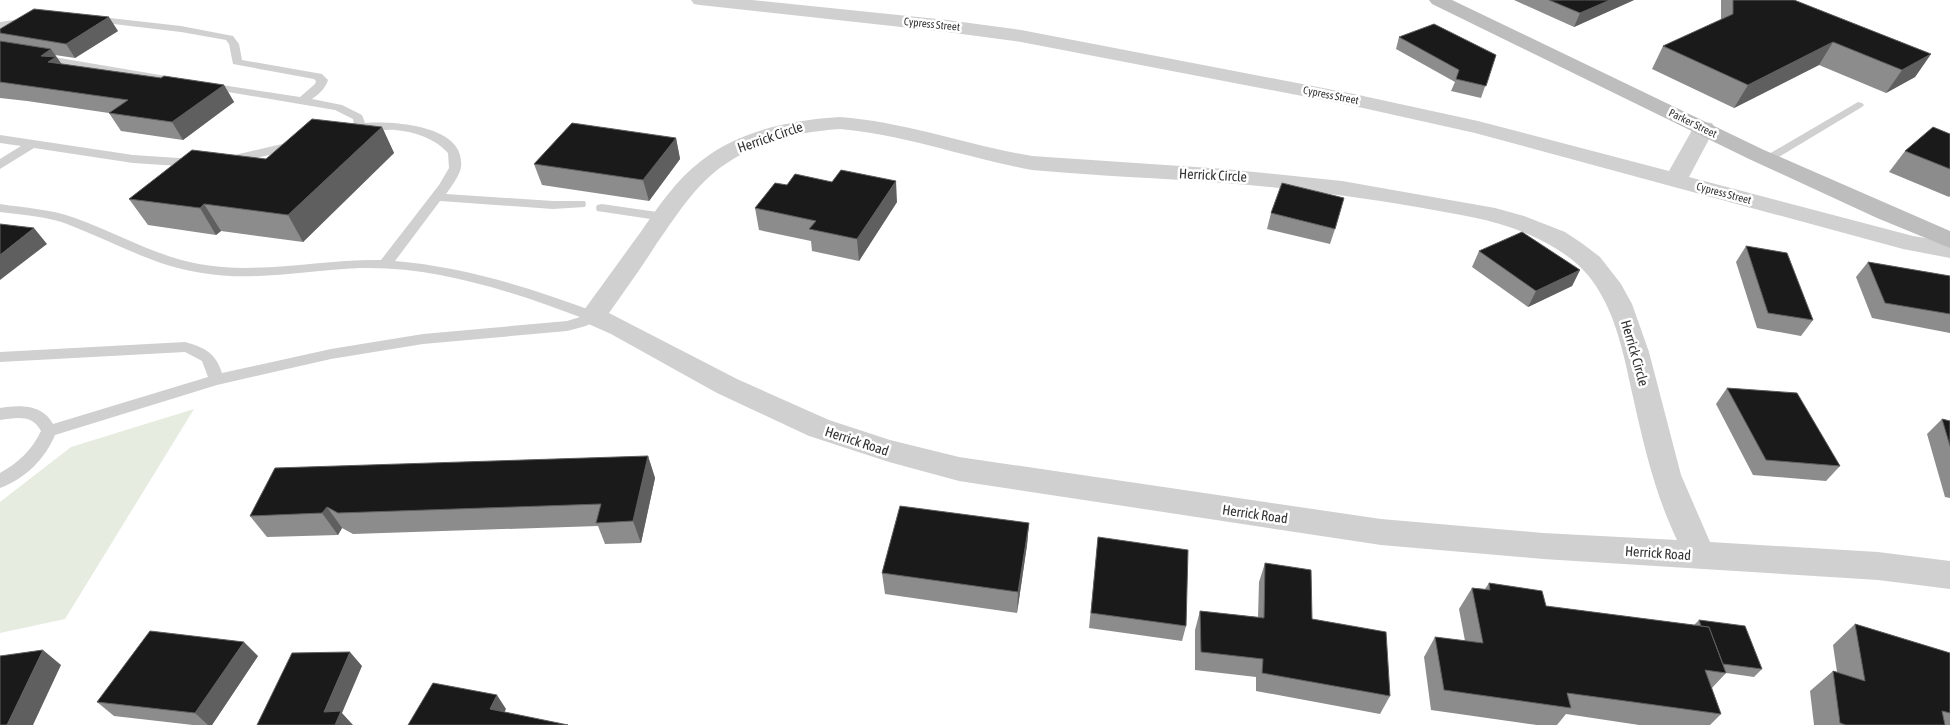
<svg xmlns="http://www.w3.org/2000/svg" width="1950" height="725" font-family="'Asap Condensed',sans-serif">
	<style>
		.green { fill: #e6ecdf }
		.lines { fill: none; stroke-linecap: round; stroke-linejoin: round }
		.service { fill: #d0d0d0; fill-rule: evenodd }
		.minor { fill: #d0d0d0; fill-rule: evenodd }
		.secondary { fill: #bdbdbd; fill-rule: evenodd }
		.wall { fill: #8c8c8c }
		.shaded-wall { fill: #5f5f5f }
		.building { fill: #1a1a1a; stroke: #5f5f5f }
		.labels { text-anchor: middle; stroke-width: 5; stroke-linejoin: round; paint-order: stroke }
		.far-street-label { font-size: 11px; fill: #333; stroke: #fff }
		.street-label { font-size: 14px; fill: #333; stroke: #fff }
	</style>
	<rect width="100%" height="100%" fill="#fff"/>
	<polygon class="green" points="194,409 65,619 0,633 0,502 71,447"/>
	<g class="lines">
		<g class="service">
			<path d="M92,16L181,26L233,36L239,44L242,60L322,74L328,80C325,89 319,94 312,99L342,105L362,115L365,123C393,121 466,125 461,167C460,175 451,187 446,194L553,201H585L586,204L585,207L553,209L440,201L395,261C465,267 532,288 598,313L600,316C593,326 578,328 567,331L423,344L331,359L217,385L55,435C45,459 25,479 0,488V473C18,463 32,450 41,431C32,414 16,418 0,420V408C20,405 42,404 53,424L208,377L202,361L185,352L0,362V352L185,342C204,347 216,353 222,373L331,349L423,334L567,321L580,317C510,291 436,266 360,268C307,270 254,282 202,273C153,266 112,241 67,224C46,216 22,215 0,212V204C25,208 51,209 75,218C117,233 155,256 199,264C259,275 321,259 381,260L439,185L449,168L448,153C434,138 416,132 395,130C385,129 355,134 349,128L354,125L353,119L335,110L205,88L203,86L205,84L209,83L300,97L315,84L316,81L314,79L233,64L229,44L226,40L181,32L88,21L87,19Z"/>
			<polygon points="27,18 32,21 31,23 0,28 0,22"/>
			<polygon points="0,48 166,76 172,79 166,82 0,54"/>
			<polygon points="1858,102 1862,103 1864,105 1862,107 1772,161 1764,161 1762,158"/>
			<polygon points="0,135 133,155 194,159 200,163 194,167 133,163 34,148 0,169 0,159 21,146 0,143"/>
			<polygon points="295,141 299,142 301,145 299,148 230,164 224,160 226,157"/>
			<polygon points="602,204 664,213 670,217 664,221 597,211 596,208 597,205"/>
		</g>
		<g class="minor">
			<polygon points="691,0 752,0 947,20 1021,30 1354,94 1478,121 1669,171 1696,123 1704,122 1712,123 1715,128 1689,177 1913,236 1950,242 1950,258 1903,249 1475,133 1354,106 1021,42 947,32 700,5 694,4"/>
			<path d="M840,117C906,122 967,145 1032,156L1225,169L1342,181L1495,208L1524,216L1565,232L1583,244L1600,257L1621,284L1632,304L1649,352L1681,475L1710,542L1878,552L1950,561V589L1878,580L1543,559L1381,545L959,481L889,462L809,436L717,393L611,334L584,322L580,316L584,310C603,284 621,259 640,233C658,207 676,180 701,161C740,130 792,120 840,117ZM840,129C906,135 967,158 1032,170C1096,176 1161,178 1225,183C1290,188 1354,196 1417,207C1455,214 1495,219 1530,235C1557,247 1584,264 1599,291C1618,322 1625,361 1633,397C1644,446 1655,494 1677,540L1543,533L1381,519L959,457L890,440L829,420L737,379L609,313C625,290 642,267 657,243C677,215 695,185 724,165C759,140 799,132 840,129Z"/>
		</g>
		<polygon class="secondary" points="1429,0 1452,0 1764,150 1950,231 1950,248 1877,218 1749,159 1432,4"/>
	</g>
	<g class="wall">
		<polygon points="1514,0 1634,0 1574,27"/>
		<polygon points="1721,0 1794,0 1931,54 1915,77 1886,93 1819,65 1734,108 1652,69 1663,46 1721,20"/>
		<polygon points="0,29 118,31 75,58 55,55 61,64 161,78 224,85 234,102 183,140 121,131 109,113 27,101 0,98"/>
		<polygon points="1399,37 1496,55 1481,98 1451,91 1455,82 1396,49"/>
		<polygon points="382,127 394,153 303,242 221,231 216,235 148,225 129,199 266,159"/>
		<polygon points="1950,134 1950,196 1949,197 1889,172 1905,151"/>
		<polygon points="676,138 680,159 649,201 542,185 534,164"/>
		<polygon points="897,202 859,261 812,251 811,241 759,230 755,208"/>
		<polygon points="1271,213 1335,229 1330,244 1267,229"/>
		<polygon points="1746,246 1813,320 1801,336 1757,328 1736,262"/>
		<polygon points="1479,251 1580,270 1572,286 1528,307 1472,267"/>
		<polygon points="1868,262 1950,276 1950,333 1872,318 1856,277"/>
		<polygon points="1727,388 1840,466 1826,481 1753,475 1716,404"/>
		<polygon points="1942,419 1950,421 1950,498 1945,497 1927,434"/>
		<polygon points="648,456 655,478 641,543 605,544 598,526 353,534 342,528 338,535 267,537 250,516"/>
		<polygon points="1029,523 1027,545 1017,613 885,594 882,573"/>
		<polygon points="1098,537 1186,626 1182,641 1089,628"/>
		<polygon points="1265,563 1312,619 1390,696 1380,714 1256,691 1256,677 1195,670 1195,630 1200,611 1258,617 1259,582"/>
		<polygon points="1489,583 1546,606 1694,625 1699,620 1762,669 1754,677 1726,673 1712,688 1721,714 1710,725 1639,725 1566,714 1557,725 1537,725 1431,710 1424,657 1435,637 1465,641 1459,609 1472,588 1485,589"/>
		<polygon points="1855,624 1950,653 1950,725 1814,725 1810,691 1833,671 1837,672 1833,645"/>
		<polygon points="258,656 212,725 193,725 114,716 97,702"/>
	</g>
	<g class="shaded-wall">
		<polygon points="1610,0 1634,0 1574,27 1580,13"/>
		<polygon points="109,17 118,31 75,58 66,44"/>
		<polygon points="1833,42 1819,65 1734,108 1748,85"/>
		<polygon points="51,49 63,66 60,80 41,56"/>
		<polygon points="1931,54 1915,77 1886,93 1902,70"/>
		<polygon points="224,85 234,102 183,140 172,122"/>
		<polygon points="382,127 394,153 303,242 288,215"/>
		<polygon points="676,138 680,159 649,201 643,180"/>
		<polygon points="896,181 897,202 859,261 857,239"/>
		<polygon points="204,204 221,231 216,235 200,208"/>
		<polygon points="34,228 47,244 0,280 0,255"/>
		<polygon points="1580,270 1572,286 1528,307 1536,291"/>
		<polygon points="648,456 655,478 641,543 633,521"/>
		<polygon points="327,507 342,528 338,535 322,513"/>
		<polygon points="1029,523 1027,545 1017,613 1018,592"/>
		<polygon points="244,642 258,656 212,725 208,725 195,713"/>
		<polygon points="43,650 61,665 33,725 7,725"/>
		<polygon points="350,652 362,666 342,713 353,725 335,725 324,712"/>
		<polygon points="497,695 506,709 499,723 490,709"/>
	</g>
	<g class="building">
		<polygon points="1549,0 1610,0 1580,13"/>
		<polygon points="1733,0 1794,0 1931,54 1902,70 1833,42 1748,85 1663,46 1733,14"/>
		<polygon points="34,9 109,17 66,44 0,33 0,29"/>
		<polygon points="1434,24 1496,55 1486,86 1456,79 1459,70 1399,37"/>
		<polygon points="0,41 51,49 41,56 56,57 48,62 161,78 164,76 224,85 172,122 109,113 128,100 0,82"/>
		<polygon points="312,119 382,127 288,215 204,204 200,208 129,199 192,150 266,159"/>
		<polygon points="572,123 676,138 643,180 534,164"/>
		<polygon points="1933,127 1950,134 1950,169 1905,151"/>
		<polygon points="841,170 896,181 857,239 809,229 816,221 755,208 775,183 787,185 795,174 832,182"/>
		<polygon points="1282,183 1344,198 1335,229 1271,213"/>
		<polygon points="0,224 34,228 0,255"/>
		<polygon points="1522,232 1580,270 1536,291 1479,251"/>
		<polygon points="1746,246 1787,253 1813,320 1768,313"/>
		<polygon points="1868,262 1950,276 1950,314 1885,303"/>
		<polygon points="1727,388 1797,393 1840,466 1766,460"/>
		<polygon points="1942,419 1950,421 1950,446"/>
		<polygon points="648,456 633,521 596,523 601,504 338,513 327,507 322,513 250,516 275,468"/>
		<polygon points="900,506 1029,523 1018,592 882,573"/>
		<polygon points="1098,537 1188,550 1186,626 1091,613"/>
		<polygon points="1265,563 1311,570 1312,619 1386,632 1390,696 1262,673 1263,659 1201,652 1200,611 1264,618"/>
		<polygon points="1489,583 1542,591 1546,606 1709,627 1726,673 1705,670 1721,714 1567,693 1571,708 1444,690 1435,637 1483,643 1472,588 1490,590"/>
		<polygon points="1699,620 1745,626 1762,669 1723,664 1709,627 1701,626"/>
		<polygon points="1855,624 1950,653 1950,713 1942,711 1945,725 1846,725 1840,723 1833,671 1865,681"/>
		<polygon points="150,631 244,642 195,713 97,702"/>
		<polygon points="43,650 7,725 0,725 0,656"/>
		<polygon points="350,652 324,712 341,711 335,725 257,725 292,653"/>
		<polygon points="433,683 497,695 490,709 568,725 408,725"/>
	</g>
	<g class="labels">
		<g class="far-street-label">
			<text transform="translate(932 24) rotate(6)" y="4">Cypress Street</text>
			<text transform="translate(1331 95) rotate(11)" y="4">Cypress Street</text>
			<text transform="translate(1693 123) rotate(26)" y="4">Parker Street</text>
			<text transform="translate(1724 193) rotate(15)" y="4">Cypress Street</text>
		</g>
		<g class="street-label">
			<text transform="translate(770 137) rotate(-19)" y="5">Herrick Circle</text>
			<text transform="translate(1213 175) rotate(3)" y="5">Herrick Circle</text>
			<text transform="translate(1635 353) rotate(74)" y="5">Herrick Circle</text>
			<text transform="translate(857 441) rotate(18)" y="5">Herrick Road</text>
			<text transform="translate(1255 514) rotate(8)" y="5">Herrick Road</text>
			<text transform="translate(1658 553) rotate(4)" y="5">Herrick Road</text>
		</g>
	</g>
</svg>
